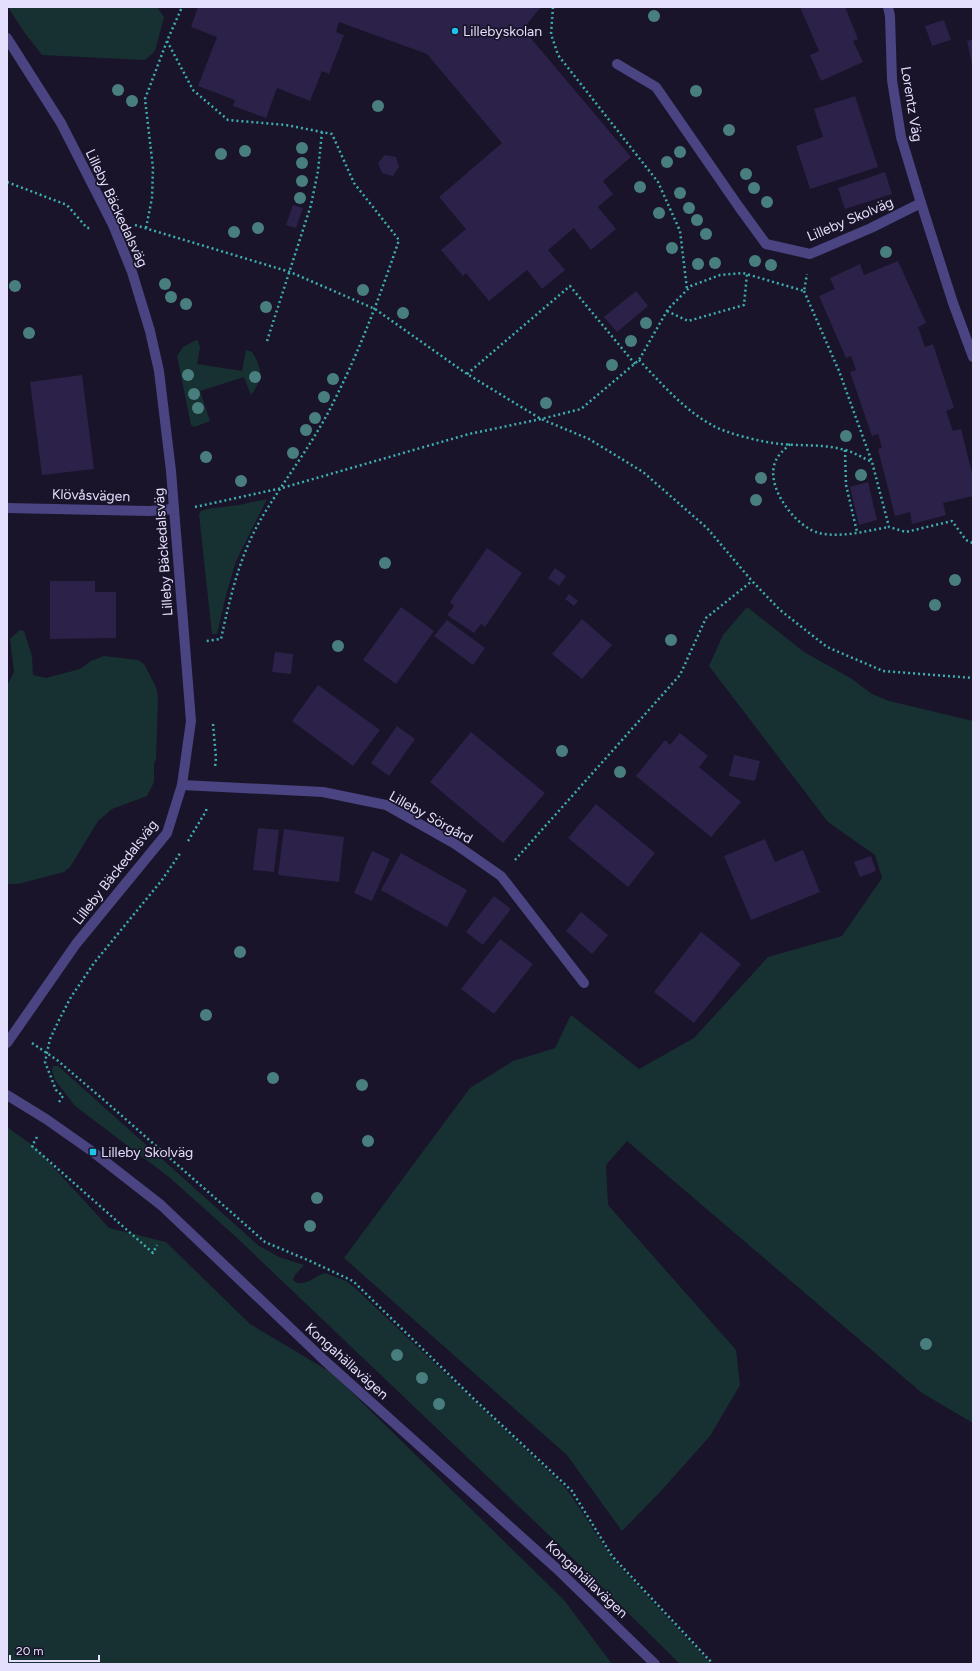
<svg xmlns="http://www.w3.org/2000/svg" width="980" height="1671" font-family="Figtree,sans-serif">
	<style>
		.green { fill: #173132 }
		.building { fill: #2c2148 }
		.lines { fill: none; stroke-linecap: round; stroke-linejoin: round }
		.path { stroke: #3eaeb0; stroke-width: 2.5; stroke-dasharray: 2 3; stroke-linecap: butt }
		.minor { stroke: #4b4483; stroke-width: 10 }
		.tertiary { stroke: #4b4483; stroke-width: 10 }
		.tree { fill: #497e7e }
		.poi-dot { fill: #1fc3e8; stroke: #191429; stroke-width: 1.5 }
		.labels { text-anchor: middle; stroke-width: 3.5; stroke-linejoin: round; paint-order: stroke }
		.poi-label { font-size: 14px; fill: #e4dffc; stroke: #191429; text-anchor: start }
		.street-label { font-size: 14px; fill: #e4dffc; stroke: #191429 }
	</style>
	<rect width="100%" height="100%" fill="#191429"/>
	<g class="green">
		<polygon points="8,7 157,7 164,17 155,51 145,60 42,55 24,32"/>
		<path d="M196,340L198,341L200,347L197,364L242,371L246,350L252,352C263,369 263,379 251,395L244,377L200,391L210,421L194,427L191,425L177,356L183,347Z"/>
		<polygon points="267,499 236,561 226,595 217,634 212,634 199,514 201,511 207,509 239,505"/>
		<polygon points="747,607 804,652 852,679 872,694 889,701 973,721 973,1423 922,1393 627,1141 606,1165 608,1205 736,1350 740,1385 710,1436 660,1492 622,1531 567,1455 344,1258 470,1088 513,1061 555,1048 571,1015 639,1069 694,1038 768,957 842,936 882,878 875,855 828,822 709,666 723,635"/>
		<polygon points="20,630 24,631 32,656 33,675 46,678 80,669 91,661 104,656 138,660 144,664 156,687 158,697 156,759 154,763 154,782 147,796 112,809 98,821 70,867 64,872 18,884 7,884 7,686 14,672 10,639"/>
		<path d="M53,1066H58L259,1246L279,1257L304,1265L295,1275L293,1280C303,1289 315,1276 325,1273L346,1281L354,1287L564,1486C584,1512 598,1541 619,1566L711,1664H680L553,1539L236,1237L169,1177L75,1106L55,1080L52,1070Z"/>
		<polygon points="7,1127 35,1147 109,1228 166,1242 250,1324 332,1373 564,1600 612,1664 7,1664"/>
	</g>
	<g class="building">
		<polygon points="198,7 541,7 523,29 631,157 603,181 613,194 598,207 616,229 591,250 574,228 548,250 565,270 542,289 527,270 489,301 466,273 463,276 441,250 466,229 439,197 502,143 427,54 339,22 336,32 344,35 329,74 322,71 310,101 277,88 266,118 233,106 235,100 198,86 217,37 191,27"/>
		<polygon points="800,7 845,7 858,39 853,41 863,62 821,81 810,55 819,51"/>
		<polygon points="944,20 951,40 932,46 925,26"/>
		<polygon points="973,39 973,64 972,64 967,41"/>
		<polygon points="855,96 878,167 810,189 796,146 823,137 814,109"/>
		<polygon points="385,155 396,157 399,167 393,176 382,173 378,163"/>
		<polygon points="885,172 892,194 845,209 838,188"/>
		<polygon points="293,205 303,208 296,228 286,225"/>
		<polygon points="898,261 926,323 918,327 925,347 933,344 954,408 946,411 953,431 961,429 973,477 973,496 943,503 946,515 912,524 910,512 895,516 878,449 882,448 878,434 872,436 850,372 856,370 851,356 846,358 819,296 835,289 830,278 860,264 864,275"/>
		<polygon points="636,291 648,306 617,332 604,317"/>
		<polygon points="82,375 94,469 42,475 30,382"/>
		<polygon points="868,482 877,520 859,525 850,487"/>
		<polygon points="487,548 522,573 485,627 481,624 474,633 447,615 454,606 450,602"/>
		<polygon points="555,568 566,576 559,586 548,578"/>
		<polygon points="50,581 95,581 95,592 116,592 116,638 50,639"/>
		<polygon points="569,594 578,601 574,606 565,599"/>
		<polygon points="401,607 434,631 396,684 363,660"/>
		<polygon points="582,619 612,645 582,679 552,654"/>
		<polygon points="447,620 485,648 473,665 434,636"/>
		<polygon points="275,652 293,654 291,674 272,672"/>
		<polygon points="318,685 380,730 353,766 292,721"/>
		<polygon points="397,726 415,739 389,776 371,763"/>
		<polygon points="471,732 545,793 503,843 430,782"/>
		<polygon points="680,733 708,756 699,767 741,802 711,837 636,776 665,740 670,745"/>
		<polygon points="734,755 760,761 755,781 729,776"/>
		<polygon points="596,804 655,853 628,887 568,838"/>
		<polygon points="258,828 279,830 274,872 253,870"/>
		<polygon points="284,829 344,837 339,882 278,875"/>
		<polygon points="765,839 775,862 803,850 820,892 751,920 724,856"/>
		<polygon points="372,851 390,859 372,901 354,893"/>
		<polygon points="401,853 467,890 447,927 381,890"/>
		<polygon points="871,856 876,871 860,877 854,862"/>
		<polygon points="494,896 511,909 483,945 466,932"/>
		<polygon points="581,912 608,935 592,954 566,931"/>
		<polygon points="701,932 741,964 694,1023 654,992"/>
		<polygon points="500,939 533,964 494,1014 461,989"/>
	</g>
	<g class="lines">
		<g class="path">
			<polyline points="553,7 551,34 558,55 658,182 680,231 687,289"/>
			<path d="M167,41L193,90L228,120L286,125L332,134L354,183L399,240C380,296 360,350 333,403C313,444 284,480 261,519C240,555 230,597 221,639L206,641"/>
			<polyline points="7,182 67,205 87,228 92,228"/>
			<polyline points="135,225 290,272 375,309 467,374 541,419 589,439 643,472 707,528 752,581 780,610 827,647 883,671 973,678"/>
			<polyline points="146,228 152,198 153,168 145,99 167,41 182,7"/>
			<polyline points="804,291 839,371 872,462 889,527 906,532 952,521 966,540 973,543"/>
			<polyline points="667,311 688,321 744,305 747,274"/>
			<polyline points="267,341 311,205 318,171 322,132"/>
			<path d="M639,360C661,383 684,410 712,425C727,434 762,442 780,444C800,446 821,444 841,449C852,451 861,457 872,462"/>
			<polyline points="467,374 570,286 635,364"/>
			<path d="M790,444C783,451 776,456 774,466C768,490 796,527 819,533C842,538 865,531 889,527"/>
			<polyline points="845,450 846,485 857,532"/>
			<polyline points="195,507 282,488 469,434 541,419 581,409 639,360 668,309 691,286 720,275 743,273 804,291 807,274"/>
			<polyline points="213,724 216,758 215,767"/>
			<polyline points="188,841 206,811 207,807"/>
			<polyline points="515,860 680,675 706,618 752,581"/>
			<polyline points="32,1043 57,1060 105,1101 265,1242 310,1261 353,1281 475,1400 572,1491 612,1556 713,1664"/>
			<polyline points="59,1102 63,1096 56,1090 45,1062 50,1039 58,1022 71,997 94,963 162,880 181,852"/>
			<polyline points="37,1137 32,1146 153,1253 157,1245"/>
		</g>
		<g class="minor">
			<polyline points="888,7 890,16 892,80 901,137 921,203"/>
			<polyline points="7,38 61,123 113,225 132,272 150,331 159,371 171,471 191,721 182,785 167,833 76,944 7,1043"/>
			<polyline points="617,64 656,87 739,207 766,244 810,254 871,228 921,203 953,303 973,357"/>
			<polyline points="7,508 149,511 174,509"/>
			<polyline points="182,785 323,792 386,805 455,844 501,876 584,983"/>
		</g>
		<polyline class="tertiary" points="7,1095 46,1119 93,1152 161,1205 324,1360 556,1568 655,1664"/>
	</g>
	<g class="tree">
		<circle cx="654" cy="16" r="6"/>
		<circle cx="118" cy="90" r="6"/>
		<circle cx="696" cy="91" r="6"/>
		<circle cx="132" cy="101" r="6"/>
		<circle cx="378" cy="106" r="6"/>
		<circle cx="729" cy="130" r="6"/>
		<circle cx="302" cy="148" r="6"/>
		<circle cx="245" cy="151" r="6"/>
		<circle cx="680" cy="152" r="6"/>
		<circle cx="221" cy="154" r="6"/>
		<circle cx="667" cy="162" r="6"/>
		<circle cx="302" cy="163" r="6"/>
		<circle cx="746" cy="174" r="6"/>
		<circle cx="302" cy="181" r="6"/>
		<circle cx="640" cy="187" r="6"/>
		<circle cx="754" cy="188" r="6"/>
		<circle cx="680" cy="193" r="6"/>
		<circle cx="300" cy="198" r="6"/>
		<circle cx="767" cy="202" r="6"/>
		<circle cx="689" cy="208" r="6"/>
		<circle cx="659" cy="213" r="6"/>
		<circle cx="697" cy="220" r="6"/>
		<circle cx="258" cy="228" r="6"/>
		<circle cx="234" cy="232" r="6"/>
		<circle cx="706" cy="234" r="6"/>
		<circle cx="672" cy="248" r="6"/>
		<circle cx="886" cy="252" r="6"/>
		<circle cx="755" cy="261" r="6"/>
		<circle cx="715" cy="263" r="6"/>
		<circle cx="698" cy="264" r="6"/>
		<circle cx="771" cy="265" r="6"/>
		<circle cx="165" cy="284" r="6"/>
		<circle cx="15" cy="286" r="6"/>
		<circle cx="363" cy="290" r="6"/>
		<circle cx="171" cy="297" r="6"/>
		<circle cx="186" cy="304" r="6"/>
		<circle cx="266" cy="307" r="6"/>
		<circle cx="403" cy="313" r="6"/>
		<circle cx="646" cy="323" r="6"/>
		<circle cx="29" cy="333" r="6"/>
		<circle cx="631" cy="341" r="6"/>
		<circle cx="612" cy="365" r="6"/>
		<circle cx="188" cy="375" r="6"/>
		<circle cx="255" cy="377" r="6"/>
		<circle cx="333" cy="379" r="6"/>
		<circle cx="194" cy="394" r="6"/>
		<circle cx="324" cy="397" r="6"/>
		<circle cx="546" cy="403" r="6"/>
		<circle cx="198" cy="408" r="6"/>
		<circle cx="315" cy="418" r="6"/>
		<circle cx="306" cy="430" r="6"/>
		<circle cx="846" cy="436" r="6"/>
		<circle cx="293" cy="453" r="6"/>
		<circle cx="206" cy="457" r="6"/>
		<circle cx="861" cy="475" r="6"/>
		<circle cx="761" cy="478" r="6"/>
		<circle cx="241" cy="481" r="6"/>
		<circle cx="756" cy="500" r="6"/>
		<circle cx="385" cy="563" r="6"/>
		<circle cx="955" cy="580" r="6"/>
		<circle cx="935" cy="605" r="6"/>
		<circle cx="671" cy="640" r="6"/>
		<circle cx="338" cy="646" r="6"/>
		<circle cx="562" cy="751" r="6"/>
		<circle cx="620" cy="772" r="6"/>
		<circle cx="240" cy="952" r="6"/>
		<circle cx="206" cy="1015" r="6"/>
		<circle cx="273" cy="1078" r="6"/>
		<circle cx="362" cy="1085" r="6"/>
		<circle cx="368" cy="1141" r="6"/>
		<circle cx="317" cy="1198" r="6"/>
		<circle cx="310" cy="1226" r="6"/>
		<circle cx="926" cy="1344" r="6"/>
		<circle cx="397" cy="1355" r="6"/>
		<circle cx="422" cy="1378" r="6"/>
		<circle cx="439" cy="1404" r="6"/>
	</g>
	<g class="poi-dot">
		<circle cx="455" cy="31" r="4"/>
		<rect x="89" y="1148" width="8" height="8" rx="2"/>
	</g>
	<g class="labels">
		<g class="poi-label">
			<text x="463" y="36">Lillebyskolan</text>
			<text x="101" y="1157">Lilleby Skolväg</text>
		</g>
		<g class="street-label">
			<text transform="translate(912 104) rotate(81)" y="5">Lorentz Väg</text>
			<text transform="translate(117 208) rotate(65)" y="5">Lilleby Bäckedalsväg</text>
			<text transform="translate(850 219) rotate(-23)" y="5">Lilleby Skolväg</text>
			<text transform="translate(91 495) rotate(2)" y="5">Klövåsvägen</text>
			<text transform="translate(163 552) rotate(-94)" y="5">Lilleby Bäckedalsväg</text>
			<text transform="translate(431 817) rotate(29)" y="5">Lilleby Sörgård</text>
			<text transform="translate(115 872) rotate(-52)" y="5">Lilleby Bäckedalsväg</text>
			<text transform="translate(347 1361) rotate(42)" y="5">Kongahällavägen</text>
			<text transform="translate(587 1579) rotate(43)" y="5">Kongahällavägen</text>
		</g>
	</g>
	<rect width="980" height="1671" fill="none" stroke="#e4dffc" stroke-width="16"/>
	<path d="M10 1655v6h89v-6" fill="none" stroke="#e4dffc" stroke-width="2"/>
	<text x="16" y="1655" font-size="12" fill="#e4dffc" stroke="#191429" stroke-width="3" paint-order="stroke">20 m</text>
</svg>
